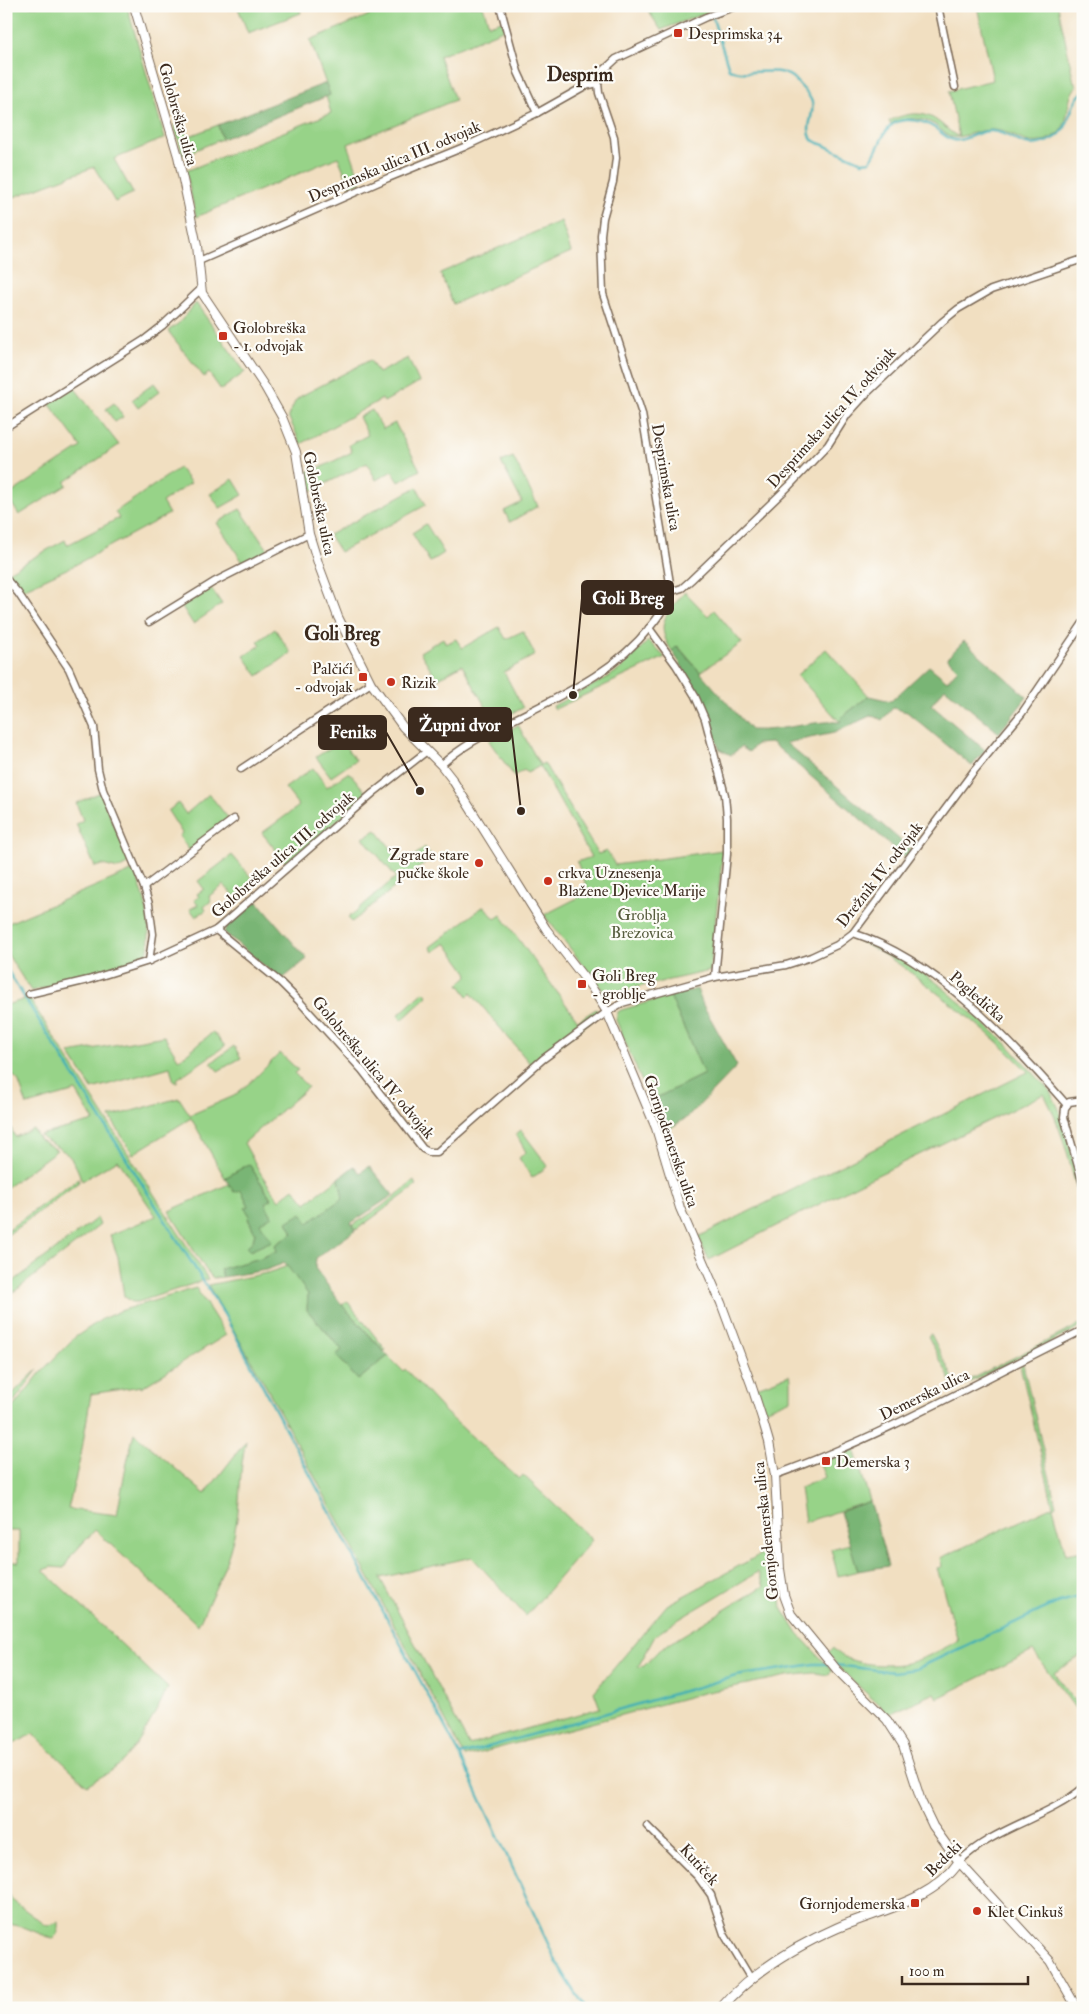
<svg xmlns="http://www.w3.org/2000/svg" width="1089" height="2014" font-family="'IM FELL Double Pica',serif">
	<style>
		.green { fill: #97d388; stroke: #697e53; fill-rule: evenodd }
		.forest { fill: #79b574; stroke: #5a7049 }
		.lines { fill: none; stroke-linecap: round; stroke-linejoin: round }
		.stream { stroke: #3eafb5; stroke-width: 2.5 }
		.minor-casing { stroke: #7b6957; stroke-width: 9 }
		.tertiary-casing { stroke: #7b6957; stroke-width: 10 }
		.secondary-casing { stroke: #7b6957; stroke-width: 11 }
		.minor { stroke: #fff; stroke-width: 6 }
		.tertiary { stroke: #fff; stroke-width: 8 }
		.secondary { stroke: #fff; stroke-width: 9 }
		.poi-dot { fill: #c8321e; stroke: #fdfcf7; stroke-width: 2 }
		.labels { text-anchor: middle; stroke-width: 4.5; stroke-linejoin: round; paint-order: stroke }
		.poi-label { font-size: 16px; fill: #3b2a1e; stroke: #fdfcf7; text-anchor: start }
		.street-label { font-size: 16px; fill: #3b2a1e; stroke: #fdfcf7 }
		.park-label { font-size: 16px; fill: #575d3e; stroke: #fdfcf7 }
		.quarter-label { font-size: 19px; font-weight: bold; fill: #3b2a1e; stroke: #fdfcf7 }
		.leader { fill: none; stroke: #3b2a1e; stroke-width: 2 }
		.callout-dot { fill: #3b2a1e; stroke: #fdfcf7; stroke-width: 2 }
		.callout { fill: #3b2a1e; stroke: #3b2a1e; stroke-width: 2 }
		.callout-label { font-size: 18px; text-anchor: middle; font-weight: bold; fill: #fff }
	</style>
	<rect width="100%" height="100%" fill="#fdfcf7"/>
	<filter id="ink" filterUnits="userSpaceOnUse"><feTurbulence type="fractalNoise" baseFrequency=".02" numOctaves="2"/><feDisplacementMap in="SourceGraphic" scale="10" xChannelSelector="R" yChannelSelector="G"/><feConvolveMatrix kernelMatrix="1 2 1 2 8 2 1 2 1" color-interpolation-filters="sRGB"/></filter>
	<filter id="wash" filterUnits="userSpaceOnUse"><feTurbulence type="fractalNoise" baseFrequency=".0096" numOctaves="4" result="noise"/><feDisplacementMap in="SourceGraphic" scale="20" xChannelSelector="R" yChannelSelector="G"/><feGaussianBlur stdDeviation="1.12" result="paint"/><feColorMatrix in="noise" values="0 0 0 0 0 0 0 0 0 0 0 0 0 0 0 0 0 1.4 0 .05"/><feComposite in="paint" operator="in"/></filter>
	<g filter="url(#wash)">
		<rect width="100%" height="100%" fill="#f1dfc1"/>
		<g class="green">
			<polygon points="6,6 127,6 165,138 114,159 133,193 115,202 94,167 6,200"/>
			<polygon points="242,6 299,6 301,13 248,33 238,8"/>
			<polygon points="391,6 483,6 489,25 502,21 505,29 439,56 455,100 348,144 361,182 350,186 338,157 196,217 186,171 331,113 326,96 330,95 310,40"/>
			<polygon points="645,6 705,6 708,12 661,30"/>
			<path d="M977,6H1058L1074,82L1077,86C1064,99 1072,122 1057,134C1026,156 1016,128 989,130C979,130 958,139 952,137C945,135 940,128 934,124C921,117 903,117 890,124L889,121C903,114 922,110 936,120C944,125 950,133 959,137L949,91L993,80Z"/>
			<polygon points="182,122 187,137 218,125 222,139 183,155 174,125"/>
			<polygon points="561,221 571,252 453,304 440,273"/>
			<polygon points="196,303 245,372 221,390 209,373 204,377 168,331 179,323"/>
			<polygon points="408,358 419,382 384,402 382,399 301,444 288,416 296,400 301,396 370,360 378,373"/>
			<polygon points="154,383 160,391 138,408 132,400"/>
			<polygon points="73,386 119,445 65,482 67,485 19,515 7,496 81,447 48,402"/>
			<polygon points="114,403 123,417 115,422 106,409"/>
			<polygon points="372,410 383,429 395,423 420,470 399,482 392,471 376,480 367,463 311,491 307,472 326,465 352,452 349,445 368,435 359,417"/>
			<polygon points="513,457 538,506 510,522 504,511 522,502 501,462"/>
			<polygon points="179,468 191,483 162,502 169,514 73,566 19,591 6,576 6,573 65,540 67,545 119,518 115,512"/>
			<polygon points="233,479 243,495 220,508 210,494"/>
			<polygon points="417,487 426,505 340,552 329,535"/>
			<polygon points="240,509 269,551 244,564 217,523"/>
			<polygon points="426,524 444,553 430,562 412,533"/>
			<polygon points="211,588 222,604 193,624 181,605"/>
			<path d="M685,592L708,616L714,610L742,643L700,672L678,646L672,651C654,624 666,614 685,592Z"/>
			<polygon points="499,627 506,639 523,631 535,655 504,672 523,708 494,722 462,665 437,679 420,652 443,638 446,644 456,639 462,648"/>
			<polygon points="275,629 291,653 258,676 244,656 261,645 258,641"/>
			<polygon points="648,641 665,657 555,709 553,706 603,680 619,670"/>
			<polygon points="826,649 869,696 842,717 840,722 797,675"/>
			<polygon points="518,725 540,765 544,763 598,854 607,851 615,865 723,850 710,971 606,994 544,915 589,892 577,862 591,857 540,766 527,773 524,770 514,776 489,741"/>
			<polygon points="341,741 356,760 331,777 316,757"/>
			<polygon points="313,768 327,787 349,772 368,795 287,864 262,833 299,806 285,788"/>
			<polygon points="101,792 111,819 131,862 118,869 103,865 95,867 76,824 83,820 76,803"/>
			<polygon points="209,794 229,819 189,850 179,836 182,833 168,811 178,803 186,814"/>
			<polygon points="376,830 404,864 425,847 432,857 352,922 348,918 396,877 363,838"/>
			<polygon points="232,855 256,883 237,899 224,885 209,896 211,901 204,907 206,910 196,917 190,909 198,905 194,900 199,897 197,894 204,889 198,881"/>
			<path d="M134,870C147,901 152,924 147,957L86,978L31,991L6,952V924Z"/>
			<polygon points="484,906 495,919 501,915 578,1021 596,1009 600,1014 532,1066 471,993 468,996 459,984 468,976 467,972 446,943 433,952 430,947"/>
			<path d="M853,939L867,940L903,958L940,985L1005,1042L1050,1091L1059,1109L1077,1173L1083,1196V1214C1072,1173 1064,1131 1044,1094L859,1184L709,1260L698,1237L1028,1072C1002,1044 971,1019 941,996C913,974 886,952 853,939Z"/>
			<polygon points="424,992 428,996 402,1020 398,1015"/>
			<polygon points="670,996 704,1074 650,1101 616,1020 618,1012 621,1010"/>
			<path d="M29,998L208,1279L138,1302H132L124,1296L118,1257L110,1235L156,1216L118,1160L82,1181C77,1168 73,1156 60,1149C53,1144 45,1141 40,1135L94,1121L76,1091L27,1105L18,1080L6,1069V1005Z"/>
			<polygon points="213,1032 225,1046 177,1079 177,1082 174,1082 170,1067 92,1089 69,1053 164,1036 179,1060"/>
			<polygon points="234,1046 241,1058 218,1071 211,1063"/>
			<polygon points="280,1053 298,1070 294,1073 308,1087 244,1143 261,1174 279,1200 294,1188 306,1203 339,1178 343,1198 308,1224 288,1223 293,1233 275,1245 278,1250 261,1258 221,1269 223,1277 213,1278 206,1270 169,1211 229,1184 234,1192 241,1190 249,1206 246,1208 250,1216 248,1219 255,1233 253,1241 247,1247 250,1251 265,1203 271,1198 249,1164 225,1178 191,1118 133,1154 110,1117 179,1098 190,1115 234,1096 254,1079"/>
			<polygon points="6,1117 15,1137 33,1129 40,1140 57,1150 6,1188"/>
			<polygon points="521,1130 548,1166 532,1178 519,1158 526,1152 516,1134"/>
			<polygon points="79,1178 79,1182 6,1236 6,1231"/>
			<polygon points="414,1181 416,1186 356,1230 353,1225 381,1207"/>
			<polygon points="97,1218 100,1225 6,1298 6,1287"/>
			<path d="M288,1266L308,1294L307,1310L342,1350L336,1355L358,1380L388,1356L403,1371L405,1369L445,1412L519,1479L523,1475L592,1540L526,1616L472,1557L380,1578L469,1745L600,1708L594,1692L667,1605L774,1547L782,1608L798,1634L832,1670L829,1675L814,1673L787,1676L703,1693L465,1757L268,1390L208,1285L267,1273ZM758,1572L764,1586L660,1649L644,1666L638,1667L655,1636L671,1624Z"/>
			<path d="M196,1288L226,1335L141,1388V1386L91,1394L81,1455L68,1509L117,1515L125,1471L134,1433L205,1494L246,1441C239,1469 241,1497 236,1525C230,1561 213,1593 198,1625L95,1530L71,1556L64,1568L51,1567L43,1570L168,1688C154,1715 141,1743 120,1764C111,1773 97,1778 87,1785L33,1734L6,1748V1562H19V1531H6V1416L41,1372L74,1338L102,1319L120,1311Z"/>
			<polygon points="347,1301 386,1350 384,1351 342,1305"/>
			<polygon points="1083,1323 1083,1326 958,1388 954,1387 928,1336 931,1334 957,1386"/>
			<path d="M1023,1364L1056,1505L1053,1507L1066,1554L1083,1551V1654L1054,1673L1083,1713V1719L1033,1651L938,1698L935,1693L889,1714L840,1669L828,1653L833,1648C848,1667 894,1668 915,1661C930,1656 944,1648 958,1641L937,1568L942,1567L940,1558L1053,1506L1020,1365Z"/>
			<polygon points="38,1369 10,1407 6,1412 6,1400"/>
			<polygon points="789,1375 791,1379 791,1399 765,1410 757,1387"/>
			<polygon points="854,1449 870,1501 805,1522 800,1488 825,1477 820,1465 829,1462 828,1460"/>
			<polygon points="850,1544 858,1571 838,1576 831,1549"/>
			<polygon points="6,1787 9,1894 13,1901 47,1926 58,1922 58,1934 53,1939 26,1928 6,1923"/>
		</g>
		<g class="forest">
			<polygon points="326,83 330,95 222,139 218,125"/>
			<path d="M964,641L1027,697L999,733L945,688L931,705L985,750L972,766L907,712L893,708L882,720L872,715L834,733L786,743L912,850L906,858L772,743L756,744L749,752L741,747L731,755L719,749C708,714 693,682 672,651L677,646L751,730C781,732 810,720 840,722L842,717L869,696L891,701L929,666L947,681L958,669L947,658Z"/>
			<polygon points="257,901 307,959 281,980 224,932 228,924"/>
			<polygon points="697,989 703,1005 737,1066 689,1116 663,1133 650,1101 704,1074 670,996"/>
			<polygon points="249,1164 271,1199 265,1203 272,1216 260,1223 272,1241 250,1251 246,1247 253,1241 255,1233 248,1218 250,1216 245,1208 249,1206 241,1190 234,1192 225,1178"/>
			<polygon points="354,1166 360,1173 369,1166 393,1195 351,1223 356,1230 316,1258 315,1268 342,1305 388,1356 358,1380 336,1355 342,1350 307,1310 308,1294 285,1263 266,1270 223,1277 220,1269 261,1258 277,1251 275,1245 293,1233 287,1222 302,1213 308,1223 343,1198 339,1178"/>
			<polygon points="870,1501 888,1566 858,1571 840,1512"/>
		</g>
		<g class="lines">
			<g class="stream">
				<path d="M709,6L729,69C748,78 776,64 793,78C799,85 809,93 812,102C815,115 804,127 812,140L862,162L870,161C879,150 882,130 895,123C906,117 925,121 935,128C941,132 947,139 954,140C965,142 978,130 991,131C1017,133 1021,155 1053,139C1073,128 1067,105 1083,92"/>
				<polyline points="6,968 224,1314 460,1755 557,1963 585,2008"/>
				<polyline points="835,1665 894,1672 916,1669 1059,1602 1083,1596"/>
				<polyline points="460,1755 736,1676 814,1664 829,1664"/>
			</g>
		</g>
	</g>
	<g filter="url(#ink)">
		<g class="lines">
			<g class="minor-casing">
				<g id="minor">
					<polyline points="500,6 518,72 537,113"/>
					<polyline points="938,6 955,87"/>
					<polyline points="199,261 388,178 464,147 537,113 585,86 598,83"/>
					<polyline points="6,427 144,340 162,326 201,289"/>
					<polyline points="6,579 18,593 69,669 94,727 98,769 103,790 144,887 149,904 153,934 149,961"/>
					<polyline points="669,592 682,588 691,580 789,486 828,445 847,415 867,393 942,322 958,309 991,290 1083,259"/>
					<polyline points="149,622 214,582 309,534"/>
					<polyline points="649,628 676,665 695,696 705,719 725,795 727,818 727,854 715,977"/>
					<path d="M441,765C461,747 482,736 505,724C559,696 612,675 650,627C662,613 669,601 670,583L642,414L603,294L601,235L603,218L613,182L616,158L614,137L599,93L598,83L601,73L616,59L706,17L736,6"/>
					<polyline points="241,769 371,683"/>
					<polyline points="144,887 234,819"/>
					<polyline points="216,930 280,982 299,1001 362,1070 423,1149 429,1152 437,1152 543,1059 607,1012 622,1003 715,977 786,965 811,957 837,945 853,933 973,772 1022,713 1083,623"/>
					<path d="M853,933C937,960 1009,1039 1067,1105"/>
					<polyline points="29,994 88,980 149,961 216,930 373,793 427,751"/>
					<polyline points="1083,1100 1069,1102 1065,1108 1064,1117 1083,1184"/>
					<path d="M775,1475C881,1437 981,1380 1083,1330"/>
					<polyline points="647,1826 698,1877 711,1895 724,1934 751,1979"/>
					<path d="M959,1862C994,1827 1046,1819 1083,1788"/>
				</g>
			</g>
			<g class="tertiary-casing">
				<polyline id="tertiary" points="134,6 178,156 197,246 202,293 265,387 282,417 296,452 309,534 319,566 338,617 371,683 403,727 441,765 452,779 546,929 592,988 607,1012 656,1128 680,1208 721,1303 751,1384 762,1418 769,1442 775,1475 780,1569 784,1595 791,1614 837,1670 887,1720 903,1745 921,1801 933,1826 959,1862 1050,1961 1077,2008"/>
			</g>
			<g class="secondary-casing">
				<path id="secondary" d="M721,2008C752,1972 794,1947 837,1928C878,1910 932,1902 959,1862"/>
			</g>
			<use href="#minor" class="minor"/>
			<use href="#tertiary" class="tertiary"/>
			<use href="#secondary" class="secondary"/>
		</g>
	</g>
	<g class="poi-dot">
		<rect x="673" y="28" width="10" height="10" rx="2.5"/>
		<rect x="218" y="331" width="10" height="10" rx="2.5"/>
		<rect x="358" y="672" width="10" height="10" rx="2.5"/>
		<circle cx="391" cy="682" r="5"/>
		<circle cx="479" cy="863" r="5"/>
		<circle cx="548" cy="881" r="5"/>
		<rect x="577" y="979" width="10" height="10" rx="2.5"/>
		<rect x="821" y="1456" width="10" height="10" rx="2.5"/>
		<rect x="910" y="1898" width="10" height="10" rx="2.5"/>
		<circle cx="977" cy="1911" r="5"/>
	</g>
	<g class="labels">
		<g class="poi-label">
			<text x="688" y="39">Desprimska 34</text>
			<text x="233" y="333">Golobreška<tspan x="233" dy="18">- 1. odvojak</tspan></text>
			<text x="353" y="674" text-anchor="end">Palčići<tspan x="353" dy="18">- odvojak</tspan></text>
			<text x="401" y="688">Rizik</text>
			<text x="469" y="860" text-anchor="end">Zgrade stare<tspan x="469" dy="18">pučke škole</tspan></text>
			<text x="558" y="878">crkva Uznesenja<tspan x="558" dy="18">Blažene Djevice Marije</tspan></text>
			<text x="592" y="981">Goli Breg<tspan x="592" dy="18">- groblje</tspan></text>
			<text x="836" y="1467">Demerska 3</text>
			<text x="905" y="1909" text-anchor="end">Gornjodemerska</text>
			<text x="987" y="1917">Klet Cinkuš</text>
		</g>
		<g class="street-label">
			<text transform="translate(179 114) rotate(74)" y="6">Golobreška ulica</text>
			<text transform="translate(394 161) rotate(-23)" y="6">Desprimska ulica III. odvojak</text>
			<text transform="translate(831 417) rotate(-48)" y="6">Desprimska ulica IV. odvojak</text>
			<text transform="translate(667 477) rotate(80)" y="6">Desprimska ulica</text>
			<text transform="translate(320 503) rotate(78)" y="6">Golobreška ulica</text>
			<text transform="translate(282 854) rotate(-41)" y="6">Golobreška ulica III. odvojak</text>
			<text transform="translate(879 874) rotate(-52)" y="6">Drežnik IV. odvojak</text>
			<text transform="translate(978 996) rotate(41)" y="6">Pogledička</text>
			<text transform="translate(374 1067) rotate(50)" y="6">Golobreška ulica IV. odvojak</text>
			<text transform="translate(672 1141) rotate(71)" y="6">Gornjodemerska ulica</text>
			<text transform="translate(924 1394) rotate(-26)" y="6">Demerska ulica</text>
			<text transform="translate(765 1531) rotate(-96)" y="6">Gornjodemerska ulica</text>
			<text transform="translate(943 1858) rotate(-44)" y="6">Bedeki</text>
			<text transform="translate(700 1864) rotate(48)" y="6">Kutiček</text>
		</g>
		<g class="park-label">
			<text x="642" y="920">Groblja<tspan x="642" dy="18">Brezovica</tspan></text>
		</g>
		<g class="quarter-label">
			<text x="580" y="81">Desprim</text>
			<text x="342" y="640">Goli Breg</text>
		</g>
	</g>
	<path class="leader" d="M573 695L582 598M521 811L511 725M420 791L386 732"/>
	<g class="callout-dot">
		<circle cx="573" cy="695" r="5"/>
		<circle cx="521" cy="811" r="5"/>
		<circle cx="420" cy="791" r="5"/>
	</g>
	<g class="callout">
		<rect x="582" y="581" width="91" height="33" rx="5"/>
		<rect x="409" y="708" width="102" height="33" rx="5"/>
		<rect x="319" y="716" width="67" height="33" rx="5"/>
	</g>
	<g class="callout-label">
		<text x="628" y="604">Goli Breg</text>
		<text x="460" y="731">Župni dvor</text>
		<text x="353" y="738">Feniks</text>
	</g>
	<rect width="1089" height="2014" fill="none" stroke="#fdfcf7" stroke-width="25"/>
	<path d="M902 1976v8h126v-8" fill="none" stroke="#3b2a1e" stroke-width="2.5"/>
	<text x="909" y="1976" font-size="15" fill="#3b2a1e" stroke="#fdfcf7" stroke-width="4" paint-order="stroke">100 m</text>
</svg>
